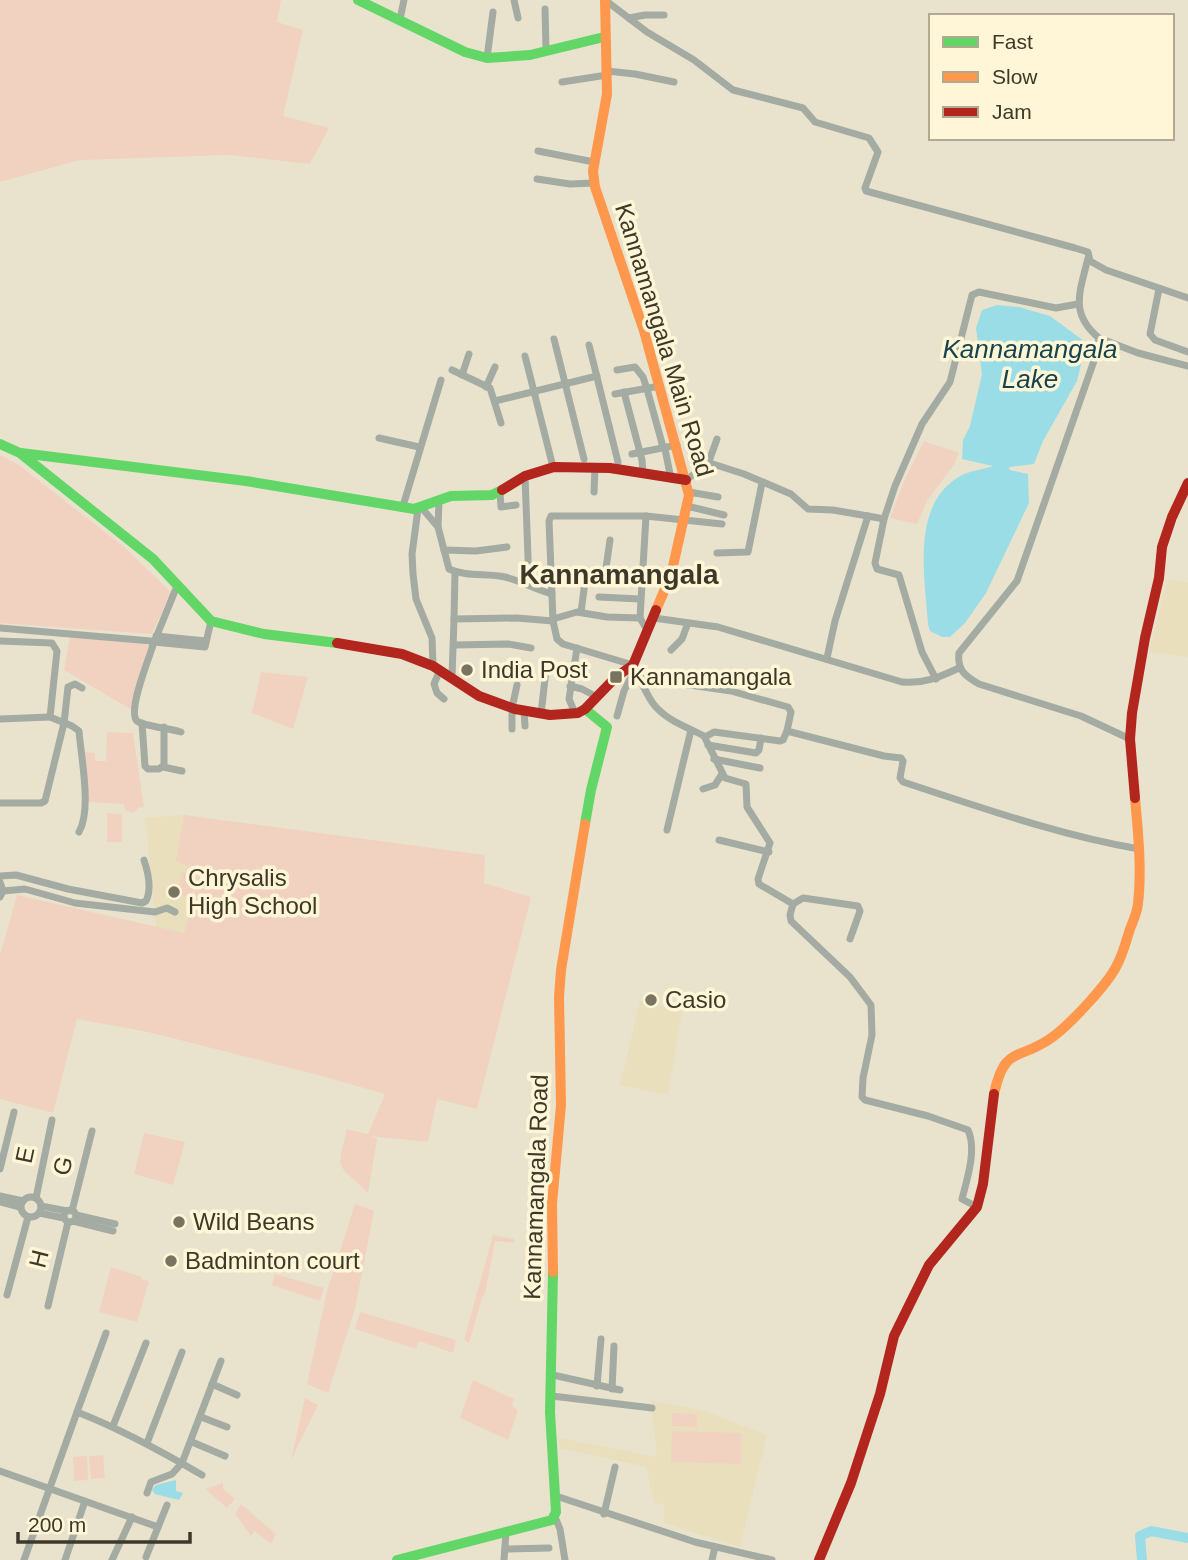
<svg xmlns="http://www.w3.org/2000/svg" width="1188" height="1560" font-family="Helvetica,sans-serif">
	<style>
		.built { fill: #e9dfbc }
		.green { fill: #f1d2c1 }
		.water { fill: #9adde6 }
		.lines { fill: none; stroke-linecap: round; stroke-linejoin: round }
		.river { stroke: #9adde6; stroke-width: 10 }
		.street { stroke: #a3aba2; stroke-width: 7 }
		.fast { stroke: #63d668; stroke-width: 10 }
		.slow { stroke: #ff974d; stroke-width: 10 }
		.jam { stroke: #b3261e; stroke-width: 10 }
		.poi-dot { fill: #797462; stroke: #fff6d7; stroke-width: 2.5 }
		.labels { text-anchor: middle; stroke-width: 7; stroke-linejoin: round; paint-order: stroke }
		.street-label { font-size: 24px; fill: #3d3829; stroke: #fff6d7 }
		.poi-label { font-size: 24px; fill: #3d3829; stroke: #fff6d7; text-anchor: start }
		.water-label { font-size: 26px; font-style: italic; fill: #16434d; stroke: #fff6d7 }
		.quarter-label { font-size: 28px; font-weight: bold; fill: #3d3829; stroke: #fff6d7 }
	</style>
	<rect width="100%" height="100%" fill="#e9e3cd"/>
	<g class="built">
		<polygon points="1167,580 1188,582 1188,657 1149,652"/>
		<polygon points="184,815 200,871 184,933 156,927 145,818"/>
		<polygon points="640,1001 682,1011 668,1095 620,1085"/>
		<polygon points="651,1400 707,1412 767,1435 740,1547 664,1523 664,1504 654,1503 646,1467 560,1448 559,1438 657,1457"/>
	</g>
	<g class="green">
		<polygon points="0,0 281,0 277,22 303,30 283,116 329,128 310,164 229,155 80,160 0,182"/>
		<polygon points="924,441 959,453 955,463 927,501 917,524 890,518 905,479"/>
		<polygon points="0,455 19,465 124,547 171,592 152,634 0,623"/>
		<polygon points="70,637 150,645 132,710 64,670"/>
		<polygon points="261,672 308,677 293,729 252,713"/>
		<polygon points="107,732 133,733 144,807 138,808 133,813 126,811 123,804 88,802 85,752 95,753 95,761 106,761"/>
		<polygon points="107,813 122,814 122,842 107,842"/>
		<path d="M184,815L485,855L484,883L531,897L477,1109L437,1099L428,1142L370,1136L377,1139L368,1193C337,1162 336,1175 347,1129L368,1134L385,1094L318,1075L148,1032L77,1019L53,1113L0,1099V955L17,895L184,933L200,872L176,861Z"/>
		<polygon points="182,871 197,874 191,898 177,895"/>
		<polygon points="144,1133 185,1142 173,1185 134,1174"/>
		<polygon points="355,1204 374,1211 355,1309 328,1393 307,1384 327,1291"/>
		<polygon points="493,1235 514,1239 514,1243 495,1241 485,1294 482,1298 469,1343 464,1340"/>
		<polygon points="111,1267 142,1277 141,1279 149,1281 137,1322 99,1312"/>
		<polygon points="275,1274 324,1288 320,1301 272,1285"/>
		<polygon points="360,1312 456,1340 453,1353 419,1341 416,1349 355,1329"/>
		<polygon points="473,1380 514,1399 512,1406 518,1410 508,1440 460,1418"/>
		<polygon points="305,1398 318,1405 291,1460"/>
		<polygon points="672,1413 697,1414 697,1427 672,1426"/>
		<polygon points="672,1431 741,1433 741,1464 671,1462"/>
		<polygon points="103,1455 105,1478 91,1479 89,1456"/>
		<polygon points="87,1456 88,1480 74,1481 73,1457"/>
		<polygon points="223,1483 223,1489 235,1499 227,1508 205,1489"/>
		<polygon points="241,1504 276,1534 271,1544 255,1531 251,1536 235,1514"/>
	</g>
	<g class="water">
		<path d="M997,305L1019,307L1050,316L1084,341L1083,356L1077,381L1043,441L1034,464L1009,467L1010,470L1028,474L1029,503L986,593L965,623L950,637H942L930,631L928,624C925,577 911,508 957,478C966,471 982,470 993,466L962,459L963,440L970,426L982,374L976,328L982,310Z"/>
		<polygon points="176,1480 176,1491 183,1493 179,1500 155,1494 152,1490 156,1485"/>
	</g>
	<g class="lines">
		<polyline class="river" points="1142,1560 1140,1536 1151,1531 1188,1538"/>
		<g class="street">
			<polyline points="514,0 518,18"/>
			<polyline points="605,0 647,32 694,60 733,90 803,108 815,122 869,138 878,152 865,188 866,191 1075,248 1088,252 1090,261 1106,270 1188,298"/>
			<polyline points="545,9 546,50"/>
			<polyline points="629,18 645,15 664,15"/>
			<polyline points="400,19 404,0"/>
			<polyline points="487,58 493,12"/>
			<polyline points="607,71 635,74 674,82"/>
			<polyline points="562,82 607,75"/>
			<polyline points="538,151 594,162"/>
			<polyline points="537,179 570,184 594,183"/>
			<path d="M1088,258C1080,292 1069,313 1099,338L1096,355L1017,581L959,653C957,670 965,676 979,684L1081,716L1130,739"/>
			<polyline points="1159,289 1150,334 1155,340 1188,352"/>
			<polyline points="1099,338 1138,353 1188,366"/>
			<polyline points="554,339 584,459"/>
			<polyline points="589,345 618,462"/>
			<polyline points="525,356 553,467"/>
			<polyline points="452,370 490,388 501,423"/>
			<polyline points="617,370 635,367 643,377 647,389 663,447 665,449 671,479"/>
			<polyline points="462,375 469,354"/>
			<polyline points="486,387 495,367"/>
			<polyline points="624,392 642,460 643,474"/>
			<polyline points="615,394 660,386"/>
			<polyline points="495,401 597,376"/>
			<polyline points="379,438 419,447"/>
			<polyline points="632,454 677,445"/>
			<polyline points="708,464 717,439"/>
			<polyline points="525,476 529,584"/>
			<polyline points="686,480 708,464 713,464 744,474 791,494 808,509 833,510 868,516"/>
			<polyline points="500,492 501,507 516,505"/>
			<polyline points="594,492 595,467"/>
			<polyline points="689,492 718,497"/>
			<path d="M439,500L438,527L449,569C466,577 487,573 505,577C522,581 536,590 552,594"/>
			<polyline points="403,506 441,380"/>
			<polyline points="687,506 724,515"/>
			<polyline points="421,507 438,527"/>
			<polyline points="418,509 412,554 413,574 416,599 432,638 433,666"/>
			<polyline points="646,516 640,618 647,630"/>
			<polyline points="884,519 875,563 877,569 899,575 922,652 936,679"/>
			<polyline points="444,550 476,551 507,547"/>
			<polyline points="717,553 748,552 762,483"/>
			<polyline points="599,597 640,599"/>
			<polyline points="581,612 585,582 605,575 610,540"/>
			<path d="M654,618L718,627L902,682C924,684 940,677 959,668"/>
			<polyline points="454,619 455,572"/>
			<polyline points="553,619 577,612 607,617 640,618"/>
			<path d="M0,628L151,641L153,645C149,659 127,711 137,721C143,726 172,729 181,732"/>
			<polyline points="156,636 206,641"/>
			<path d="M0,641L52,643L57,651L50,717L72,726L79,731C81,757 92,810 79,832"/>
			<polyline points="154,642 205,647 211,621"/>
			<polyline points="153,645 177,586"/>
			<polyline points="454,645 508,644 531,648"/>
			<polyline points="671,650 682,639 688,623"/>
			<polyline points="827,658 835,621 868,516 884,519 895,486 922,424 950,382 972,295 979,292 1056,308 1078,304"/>
			<polyline points="633,665 563,644 557,639 553,621 549,521 551,516 646,516 722,524"/>
			<path d="M631,667C642,679 645,694 655,706C668,721 687,727 704,736L725,778L746,784L747,807L770,843L758,879L759,884L793,904L790,915L791,921L850,977L871,1005L872,1035L863,1078L862,1097L865,1100L928,1116L968,1130C977,1150 967,1179 962,1199L977,1207"/>
			<polyline points="440,670 434,684 437,693 444,699"/>
			<polyline points="452,677 454,619 517,618 553,621"/>
			<path d="M641,678L731,691L788,707L791,712L787,731L884,756L901,758L903,761L900,778L903,782C980,807 1058,835 1139,849"/>
			<polyline points="570,686 582,689 597,697"/>
			<polyline points="524,711 525,726"/>
			<polyline points="575,713 569,699 577,648"/>
			<polyline points="541,714 546,670"/>
			<polyline points="617,716 624,691 634,671"/>
			<polyline points="0,719 50,717"/>
			<polyline points="142,723 145,766 148,769 159,769 164,765 164,727"/>
			<polyline points="512,729 512,708 517,685"/>
			<polyline points="705,737 714,732 780,741 783,740 787,731"/>
			<polyline points="708,745 756,753 759,750 761,738"/>
			<polyline points="714,759 760,768"/>
			<polyline points="163,767 182,771"/>
			<polyline points="703,789 715,785 722,774"/>
			<polyline points="0,803 41,803 45,801 64,723 68,687 75,684 82,688"/>
			<polyline points="667,830 691,730"/>
			<polyline points="719,840 769,852"/>
			<path d="M0,876L16,875L68,889L142,903L146,901C152,889 148,872 144,860"/>
			<polyline points="0,882 3,891 0,897"/>
			<polyline points="3,891 25,889 75,903 155,912 167,908 175,912"/>
			<polyline points="793,904 803,898 858,906 860,911 850,939"/>
			<polyline points="0,1169 14,1112"/>
			<polyline points="0,1196 23,1201"/>
			<circle cx="31" cy="1207" r="10"/>
			<polyline points="36,1198 52,1120"/>
			<polyline points="0,1202 20,1207"/>
			<polyline points="41,1206 67,1211"/>
			<circle cx="70" cy="1216" r="6"/>
			<polyline points="72,1211 92,1131"/>
			<polyline points="39,1213 64,1218"/>
			<polyline points="76,1215 115,1224"/>
			<polyline points="73,1221 113,1231"/>
			<polyline points="7,1295 28,1217"/>
			<polyline points="48,1306 68,1222"/>
			<path d="M106,1333L77,1412C121,1429 161,1451 202,1475"/>
			<polyline points="553,1375 620,1390"/>
			<polyline points="212,1384 237,1395"/>
			<polyline points="597,1386 601,1339"/>
			<polyline points="612,1389 614,1346"/>
			<polyline points="552,1396 652,1408"/>
			<polyline points="201,1417 227,1427"/>
			<polyline points="113,1426 146,1343"/>
			<polyline points="192,1442 225,1456"/>
			<polyline points="147,1443 182,1352"/>
			<polyline points="0,1471 158,1527"/>
			<polyline points="147,1493 151,1482 172,1474 182,1463 221,1361"/>
			<polyline points="556,1496 695,1542 772,1560"/>
			<polyline points="604,1514 615,1467"/>
			<polyline points="555,1517 560,1529 565,1560"/>
			<polyline points="505,1549 549,1548"/>
			<polyline points="146,1557 167,1505"/>
			<polyline points="24,1560 77,1412"/>
			<polyline points="65,1560 85,1501"/>
			<polyline points="112,1560 132,1517"/>
			<polyline points="504,1560 506,1532"/>
			<polyline points="712,1560 715,1547"/>
		</g>
		<g class="fast">
			<polyline points="358,0 465,52 487,58 530,55 604,37"/>
			<polyline points="0,444 20,453 153,559 211,621 264,634 337,643"/>
			<polyline points="21,453 246,481 414,509 451,496 492,495 502,490"/>
			<polyline points="585,709 607,727 591,790 585,824"/>
			<polyline points="397,1560 552,1520 556,1512 550,1412 553,1272"/>
		</g>
		<g class="slow">
			<polyline points="605,0 607,94 593,171 595,187 644,331 689,495 671,575 656,610"/>
			<path d="M994,1094C1005,1043 1020,1062 1054,1036C1071,1023 1108,984 1117,965C1123,954 1126,941 1130,929C1133,921 1137,913 1138,904C1142,869 1138,832 1135,798"/>
			<polyline points="553,1272 552,1204 561,1105 559,997 561,970 585,824"/>
		</g>
		<g class="jam">
			<polyline points="502,490 525,476 554,467 610,468 686,480"/>
			<polyline points="337,643 402,654 433,666 479,696 515,709 550,715 578,713 585,709 616,677 633,665 656,610"/>
			<polyline points="1135,798 1130,739 1132,713 1145,638 1159,578 1162,547 1172,517 1188,483"/>
			<polyline points="819,1560 851,1483 880,1394 894,1336 929,1265 977,1207 983,1184 994,1094"/>
		</g>
	</g>
	<g class="poi-dot">
		<circle cx="467" cy="670" r="7"/>
		<rect x="609" y="670" width="14" height="14" rx="3.5"/>
		<circle cx="174" cy="892" r="7"/>
		<circle cx="651" cy="1000" r="7"/>
		<circle cx="179" cy="1222" r="7"/>
		<circle cx="171" cy="1261" r="7"/>
	</g>
	<g class="labels">
		<g class="street-label">
			<text transform="translate(664 340) rotate(73)" y="8">Kannamangala Main Road</text>
			<text transform="translate(25 1155) rotate(-78)" y="8">E</text>
			<text transform="translate(63 1166) rotate(-75)" y="8">G</text>
			<text transform="translate(536 1187) rotate(-88)" y="8">Kannamangala Road</text>
			<text transform="translate(39 1259) rotate(-76)" y="8">H</text>
		</g>
		<g class="poi-label">
			<text x="481" y="678">India Post</text>
			<text x="630" y="685">Kannamangala</text>
			<text x="188" y="886">Chrysalis<tspan x="188" dy="28">High School</tspan></text>
			<text x="665" y="1008">Casio</text>
			<text x="193" y="1230">Wild Beans</text>
			<text x="185" y="1269">Badminton court</text>
		</g>
		<g class="water-label">
			<text x="1030" y="358">Kannamangala<tspan x="1030" dy="30">Lake</tspan></text>
		</g>
		<g class="quarter-label">
			<text x="619" y="584">Kannamangala</text>
		</g>
	</g>
	<rect x="929" y="14" width="245" height="126" fill="#fff6d7" stroke="#b1aa91" stroke-width="2"/>
	<rect x="943" y="37" width="35" height="10" fill="#63d668" stroke="#b1aa91" stroke-width="2"/>
	<text x="992" y="49" font-size="21" fill="#3d3829">Fast</text>
	<rect x="943" y="72" width="35" height="10" fill="#ff974d" stroke="#b1aa91" stroke-width="2"/>
	<text x="992" y="84" font-size="21" fill="#3d3829">Slow</text>
	<rect x="943" y="107" width="35" height="10" fill="#b3261e" stroke="#b1aa91" stroke-width="2"/>
	<text x="992" y="119" font-size="21" fill="#3d3829">Jam</text>
	<path d="M18 1532v10h172v-10" fill="none" stroke="#3d3829" stroke-width="3.5"/>
	<text x="28" y="1532" font-size="21" fill="#3d3829" stroke="#fff6d7" stroke-width="5" paint-order="stroke">200 m</text>
</svg>
